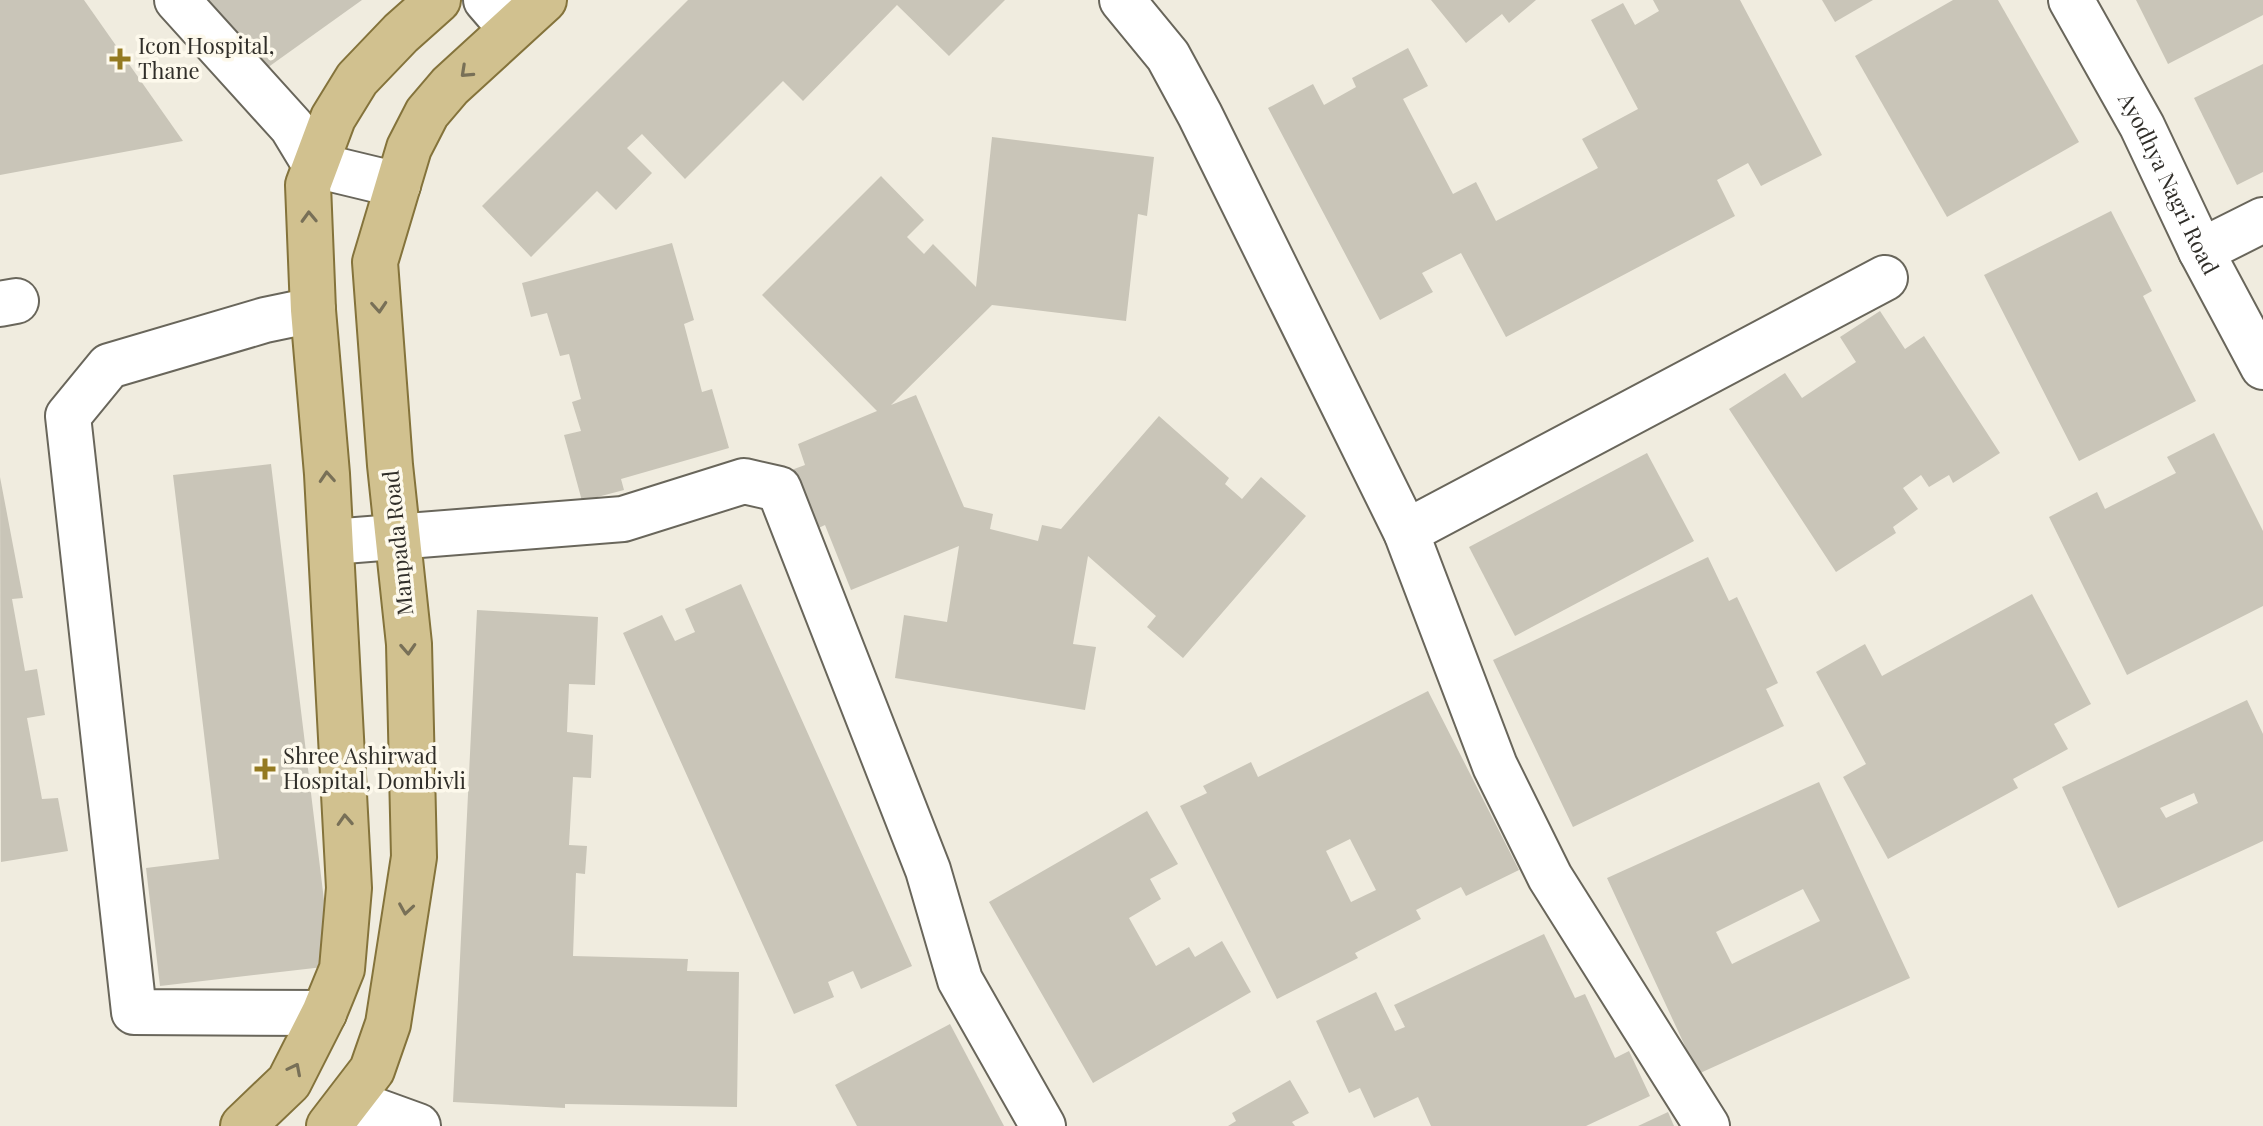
<svg xmlns="http://www.w3.org/2000/svg" width="2263" height="1126" font-family="'Playfair Display',serif">
	<style>
		.building { fill: #c9c5b8; fill-rule: evenodd }
		.lines { fill: none; stroke-linecap: round; stroke-linejoin: round }
		.minor-casing { stroke: #69665b; stroke-width: 48 }
		.major-casing { stroke: #84733b; stroke-width: 48 }
		.minor { stroke: #fff; stroke-width: 44 }
		.major { stroke: #d1c18f; stroke-width: 44 }
		.oneway { stroke: #787057 }
		.poi-dot { fill: #947a21; stroke: #fdf9ec; stroke-width: 3 }
		.labels { text-anchor: middle; stroke-width: 7; stroke-linejoin: round; paint-order: stroke }
		.poi-label { font-size: 22px; fill: #302e29; stroke: #fdf9ec; text-anchor: start }
		.street-label { font-size: 22px; fill: #302e29; stroke: #fdf9ec }
	</style>
	<rect width="100%" height="100%" fill="#f0ecdf"/>
	<g class="building">
		<polygon points="0,0 84,0 183,141 0,175"/>
		<polygon points="209,0 362,0 260,73"/>
		<polygon points="688,0 1005,0 949,56 897,5 803,101 783,81 685,179 642,134 627,148 652,173 616,210 597,191 531,257 482,206"/>
		<polygon points="1431,0 1536,0 1509,23 1502,14 1466,43"/>
		<polygon points="1653,0 1740,0 1822,155 1761,186 1748,163 1717,180 1735,216 1506,337 1461,253 1422,273 1433,292 1380,320 1268,108 1313,84 1324,105 1356,87 1352,78 1408,48 1428,86 1403,99 1453,194 1476,182 1496,221 1598,168 1582,139 1638,109 1591,20 1623,3 1635,25 1659,11"/>
		<polygon points="1822,0 1873,0 1835,22"/>
		<polygon points="1953,0 1998,0 2079,142 1947,217 1855,56"/>
		<polygon points="2136,0 2263,0 2263,15 2168,64"/>
		<polygon points="2263,64 2263,172 2237,185 2194,98"/>
		<polygon points="992,137 1154,157 1147,216 1138,214 1126,321 992,305 891,405 916,395 964,507 993,514 990,529 1038,541 1042,525 1061,529 1159,416 1229,478 1225,484 1242,499 1261,477 1306,516 1183,658 1147,627 1156,616 1088,556 1073,644 1096,647 1085,710 895,678 904,615 947,622 959,546 851,590 825,525 810,532 786,472 805,465 798,444 877,411 762,295 881,176 924,220 907,237 924,254 933,244 976,287"/>
		<polygon points="2111,211 2152,291 2143,296 2196,401 2079,461 1984,275"/>
		<polygon points="672,243 694,320 684,324 702,392 712,389 729,448 621,479 624,490 582,501 564,435 581,431 572,402 581,399 569,354 560,356 547,313 531,317 522,283"/>
		<polygon points="1880,311 1905,349 1924,336 2000,453 1953,483 1949,475 1929,487 1921,475 1903,488 1918,509 1893,527 1896,533 1836,572 1729,409 1785,373 1802,398 1856,362 1840,337"/>
		<polygon points="2214,433 2263,531 2263,606 2127,675 2049,517 2097,492 2105,509 2176,473 2167,457"/>
		<polygon points="1647,453 1694,541 1515,636 1469,547"/>
		<polygon points="271,464 332,966 160,986 146,868 219,859 173,475"/>
		<polygon points="0,477 23,598 12,599 25,671 37,669 45,715 27,718 42,799 58,798 68,851 1,862"/>
		<polygon points="1708,557 1729,601 1737,597 1778,683 1766,689 1784,726 1573,827 1493,660"/>
		<polygon points="741,584 912,966 861,989 853,971 828,982 834,997 794,1014 623,633 662,615 675,641 695,632 685,609"/>
		<polygon points="2032,594 2091,704 2054,724 2068,749 2013,779 2018,788 1888,859 1843,777 1866,764 1816,672 1865,644 1882,676"/>
		<polygon points="477,610 598,617 595,685 569,684 567,732 593,735 591,778 573,777 569,845 587,846 585,874 576,873 573,956 688,959 687,971 739,972 737,1107 565,1104 565,1108 453,1102"/>
		<path d="M1428,691L1519,870L1466,896L1461,887L1416,910L1421,919L1355,953L1358,958L1277,999L1180,806L1207,793L1203,786L1251,762L1258,777ZM1350,839L1376,890L1351,902L1326,851Z"/>
		<path d="M2247,700L2263,734V841L2118,908L2062,787ZM2194,793L2198,803L2166,818L2160,808Z"/>
		<path d="M1819,782L1910,978L1698,1074L1607,878ZM1803,889L1820,921L1732,964L1716,932Z"/>
		<polygon points="1147,811 1178,864 1150,879 1161,899 1129,918 1156,966 1189,947 1195,957 1222,941 1251,992 1093,1083 989,902"/>
		<polygon points="1544,934 1575,998 1585,994 1615,1058 1629,1051 1650,1096 1586,1126 1431,1126 1418,1097 1374,1118 1360,1088 1349,1093 1316,1021 1376,992 1395,1031 1405,1027 1394,1005"/>
		<polygon points="950,1024 1004,1126 857,1126 835,1085"/>
		<polygon points="1290,1080 1309,1113 1292,1122 1295,1126 1228,1126 1236,1121 1232,1113"/>
		<polygon points="1668,1112 1674,1126 1638,1126"/>
	</g>
	<g class="lines">
		<g class="minor-casing">
			<g id="minor">
				<polyline points="177,0 292,127 315,165 398,185"/>
				<polyline points="486,0 511,29"/>
				<polyline points="1122,0 1168,56 1200,115 1406,532 1495,766 1550,877 1707,1126"/>
				<path id="s1" d="M2071,0L2142,126L2201,251L2263,367"/>
				<polyline points="2201,251 2263,220"/>
				<polyline points="0,304 16,301"/>
				<polyline points="313,310 265,320 109,366 68,416 134,1012 324,1013"/>
				<polyline points="1406,532 1885,278"/>
				<polyline points="331,542 623,519 744,481 779,489 928,870 960,980 1043,1126"/>
				<polyline points="349,1101 418,1126"/>
			</g>
		</g>
		<g class="major-casing">
			<g id="major">
				<polyline points="243,1126 289,1082 324,1013 342,969 349,888 327,474 313,310 308,185 333,118 357,79 401,33 438,0"/>
				<polyline points="329,1126 372,1070 388,1024 414,857 409,644 390,465 375,262 409,148 427,113 450,86 544,0"/>
			</g>
		</g>
		<use href="#minor" class="minor"/>
		<use href="#major" class="major"/>
	</g>
	<defs><path id="oneway-chevron" d="M-2-3.5L2.5 0L-2 3.5" fill="none" stroke-width="1.6" stroke-linecap="round" stroke-linejoin="round" transform="scale(2)"/></defs>
	<g class="oneway">
		<use href="#oneway-chevron" transform="translate(466 72) rotate(137)"/>
		<use href="#oneway-chevron" transform="translate(309 217) rotate(-92)"/>
		<use href="#oneway-chevron" transform="translate(379 307) rotate(86)"/>
		<use href="#oneway-chevron" transform="translate(327 477) rotate(-94)"/>
		<use href="#oneway-chevron" transform="translate(408 649) rotate(87)"/>
		<use href="#oneway-chevron" transform="translate(345 820) rotate(-93)"/>
		<use href="#oneway-chevron" transform="translate(406 909) rotate(99)"/>
		<use href="#oneway-chevron" transform="translate(295 1069) rotate(-63)"/>
	</g>
	<g class="poi-dot">
		<path d="M116 47h8v8h8v8h-8v8h-8v-8h-8v-8h8z"/>
		<path d="M261 757h8v8h8v8h-8v8h-8v-8h-8v-8h8z"/>
	</g>
	<g class="labels">
		<g class="poi-label">
			<text x="138" y="54">Icon Hospital,<tspan x="138" dy="25">Thane</tspan></text>
			<text x="283" y="764">Shree Ashirwad<tspan x="283" dy="25">Hospital, Dombivli</tspan></text>
		</g>
		<g class="street-label">
			<text dy="8" stroke="none"><textPath href="#s1" startOffset="208">Ayodhya Nagri Road</textPath></text>
			<text transform="translate(398 543) rotate(-96)" y="8">Manpada Road</text>
		</g>
	</g>
</svg>
